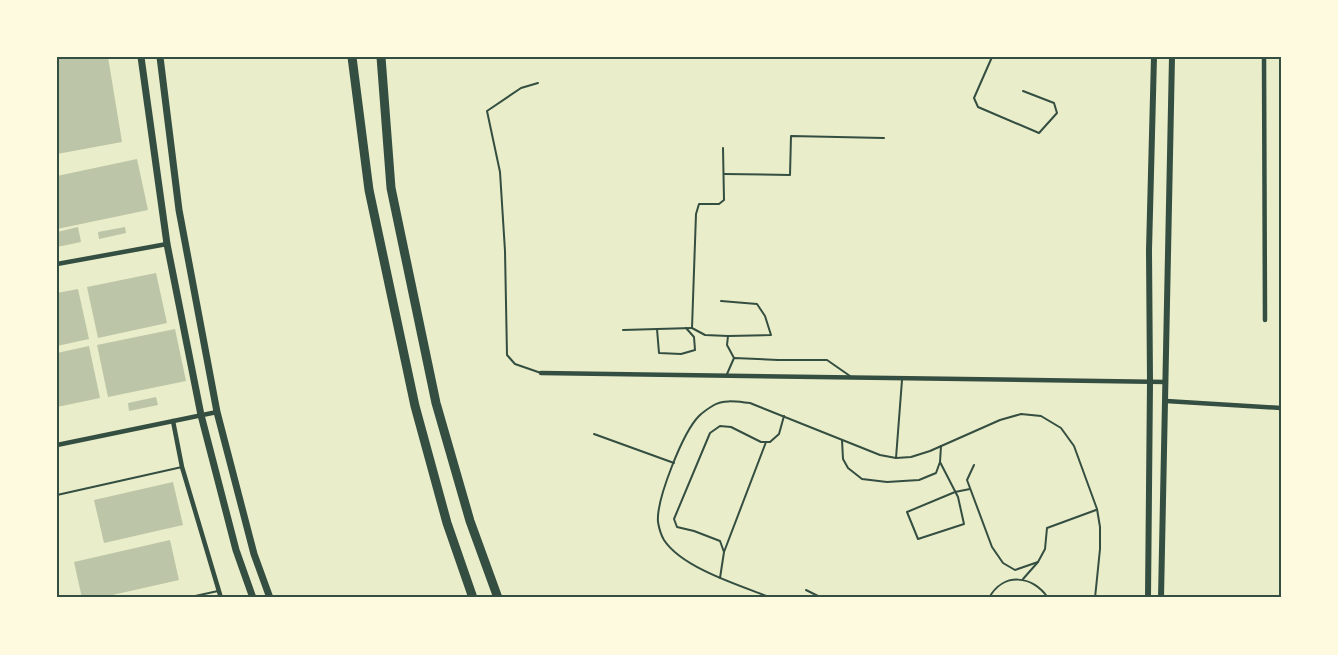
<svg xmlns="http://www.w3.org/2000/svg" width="1338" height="655" font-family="'Noto Serif',serif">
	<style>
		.building { fill: #bcc5a7 }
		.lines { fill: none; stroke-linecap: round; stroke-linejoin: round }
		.service { stroke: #344e41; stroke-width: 2 }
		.minor { stroke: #344e41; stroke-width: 4.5 }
		.tertiary { stroke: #344e41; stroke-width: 6 }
		.secondary { stroke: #344e41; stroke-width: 7 }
		.motorway { stroke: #344e41; stroke-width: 9 }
		.neatline { fill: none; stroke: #344e41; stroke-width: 2 }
	</style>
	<rect width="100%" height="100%" fill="#e9edc9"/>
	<g class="building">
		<polygon points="57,57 108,57 122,142 57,154"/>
		<polygon points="137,159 148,210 57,229 57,176"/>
		<polygon points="78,227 81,242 57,247 57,232"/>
		<polygon points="125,227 126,233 99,239 98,232"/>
		<polygon points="156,273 167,323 98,338 87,287"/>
		<polygon points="78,289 89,339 57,346 57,293"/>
		<polygon points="175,329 186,381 108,397 97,345"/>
		<polygon points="89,346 100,398 57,407 57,353"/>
		<polygon points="156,397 158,405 129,411 128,403"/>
		<polygon points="173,482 183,525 104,543 94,500"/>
		<polygon points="170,540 179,580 99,598 82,598 74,562"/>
	</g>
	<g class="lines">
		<g class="service">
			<polyline points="992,57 974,98 978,107 1039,133 1057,113 1054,103 1023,91"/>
			<polyline points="538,83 521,88 487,111 500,172 505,251 507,355 515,364 541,373"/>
			<polyline points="723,148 724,200 719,204 699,204 696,214 692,328 705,335 728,336 727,345 734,358"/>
			<polyline points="724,174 790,175 791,136 884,138"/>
			<polyline points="721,301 757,304 765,316 771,335 728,336"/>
			<polyline points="657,329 659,353 681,354 695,350 694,337 686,328"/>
			<polyline points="623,330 692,328"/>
			<polyline points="727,374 734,358 778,360 827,360 850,376"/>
			<polyline points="594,434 674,463"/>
			<polyline points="842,440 843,459 848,468 862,479 887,482 919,480 936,473 940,462 941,446"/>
			<polyline points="896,458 902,380"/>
			<polyline points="940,462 958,497 964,524 918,539 907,512 955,492 970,489"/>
			<polyline points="974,465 967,480 992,547 1003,563 1015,570 1038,562"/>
			<polyline points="57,495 182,467"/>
			<polyline points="724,552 766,442"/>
			<polyline points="720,578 724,552 720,541 694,531 677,527 674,519 710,433 720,426 731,427 761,442 770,442 779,434 784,416"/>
			<polyline points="1023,579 1038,562 1045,549 1047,528 1096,510"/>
			<polyline points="806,590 822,598"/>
			<polyline points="186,598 218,591"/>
			<path d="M772,598C741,586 682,568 664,540C661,535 659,528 658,522C656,500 683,432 699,416C703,412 709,408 714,405C724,399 739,402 750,403L880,455L896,458L911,457L930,451L1000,420L1021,414L1041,416L1061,428L1074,446L1097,509L1100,527V549L1095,598"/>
			<path d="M989,598C1003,572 1033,575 1048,598"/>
		</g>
		<g class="minor">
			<polyline points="1264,57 1265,320"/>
			<polyline points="57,264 167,244"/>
			<polyline points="541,373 1166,382"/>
			<polyline points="1166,401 1281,408"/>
			<polyline points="173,421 182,467 221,598"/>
			<polyline points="57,445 217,412"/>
		</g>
		<g class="tertiary">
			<polyline points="1148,598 1150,382 1149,250 1154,57"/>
			<polyline points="1161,598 1172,57"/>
		</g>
		<g class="secondary">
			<polyline points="141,57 167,244 201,415 236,550 253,598"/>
			<polyline points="160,57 179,210 217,412 254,554 270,598"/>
		</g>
		<g class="motorway">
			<polyline points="352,57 369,190 415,406 447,523 473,598"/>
			<polyline points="381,57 391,188 436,403 470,521 498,598"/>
		</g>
	</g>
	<rect width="1338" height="655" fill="none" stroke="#fefae0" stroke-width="117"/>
	<rect x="58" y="58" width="1222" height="538" class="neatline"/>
</svg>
